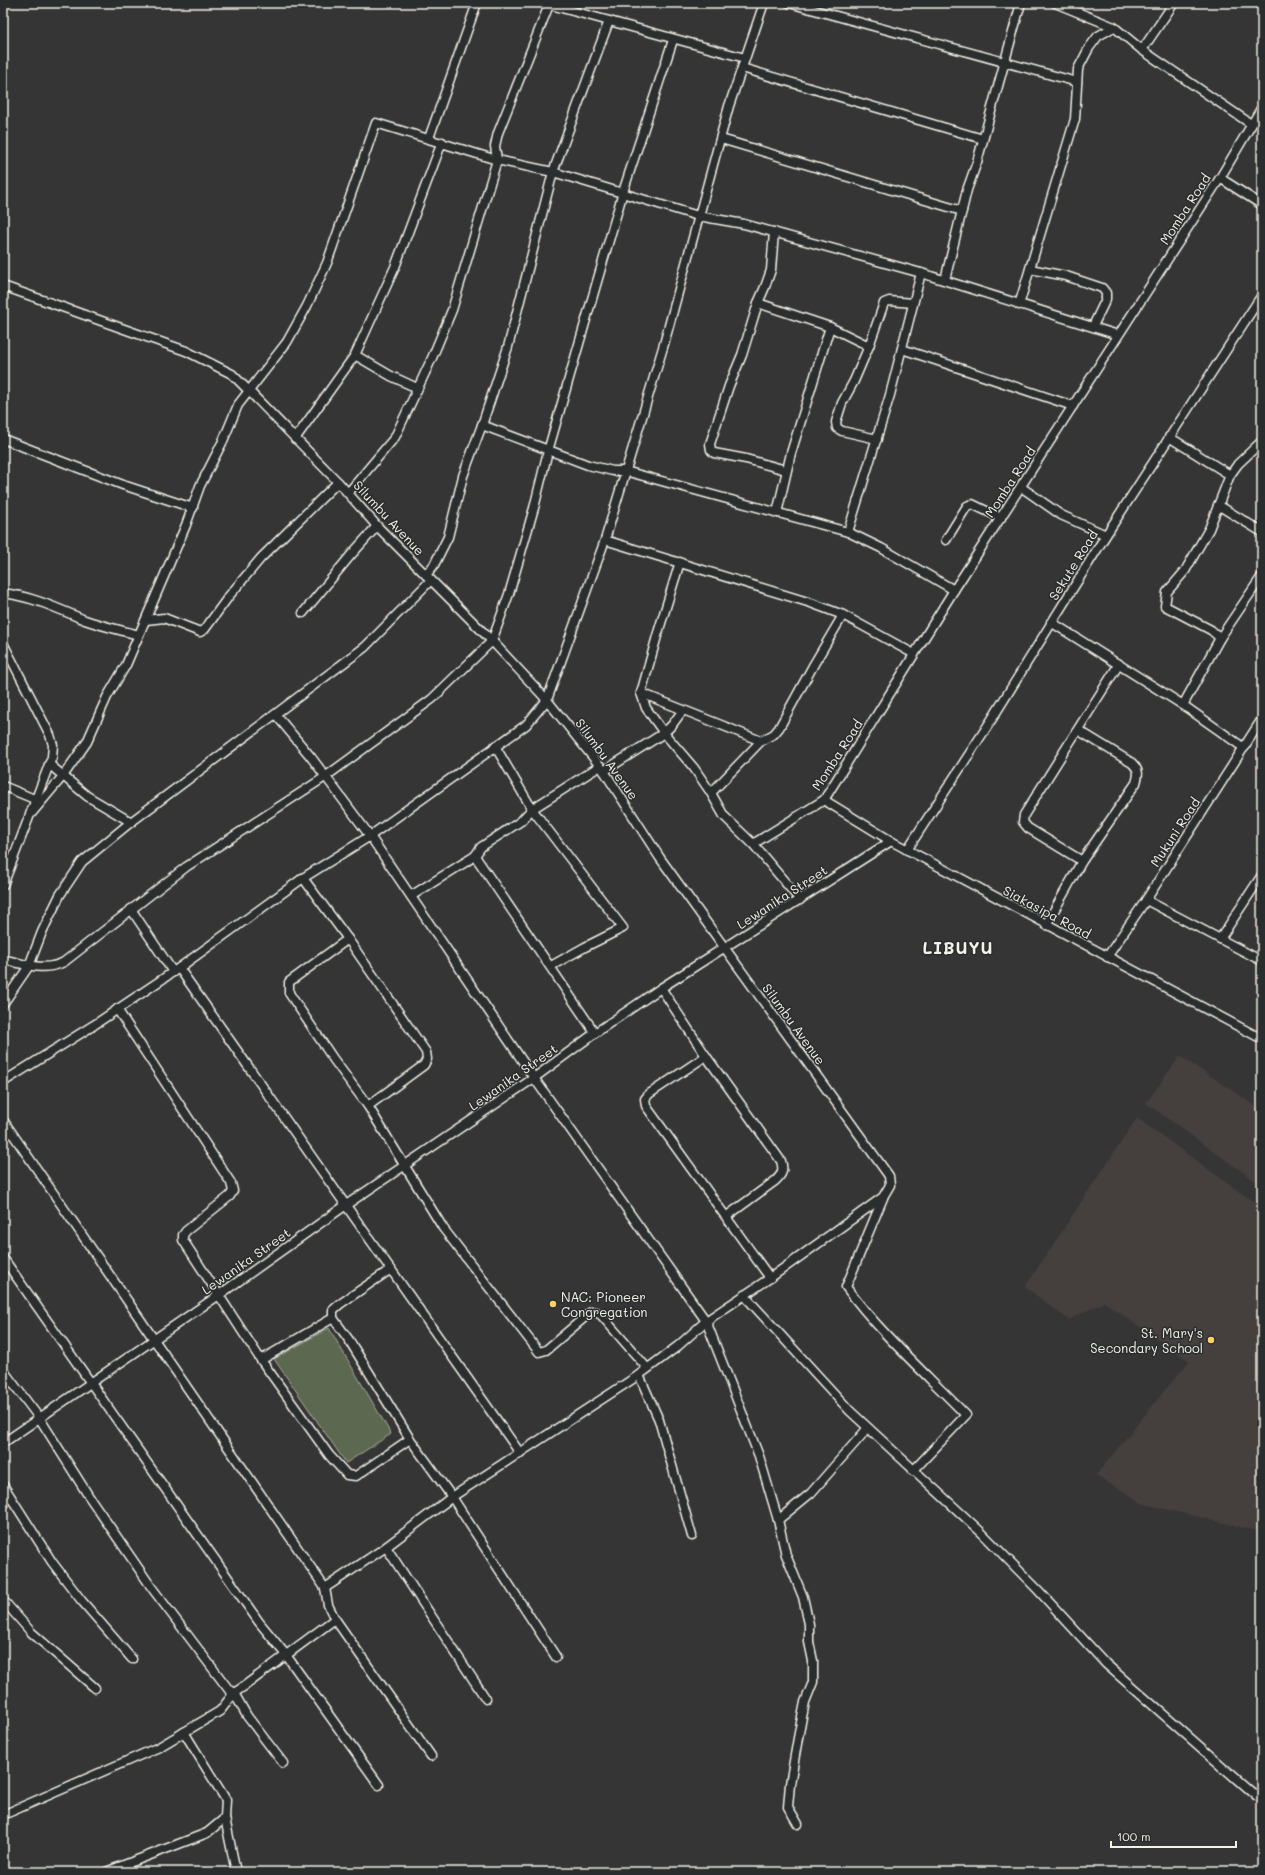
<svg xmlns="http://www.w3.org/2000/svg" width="1265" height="1875" font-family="Mali,sans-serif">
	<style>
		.built { fill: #453f3e }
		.green { fill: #5c6850; stroke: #a8ac9c }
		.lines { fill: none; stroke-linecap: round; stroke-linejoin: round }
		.minor-casing { stroke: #f4f1e8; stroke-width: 11 }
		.minor { stroke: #2a2d2e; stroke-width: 8 }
		.poi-dot { fill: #ffd166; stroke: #2a2d2e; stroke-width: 1.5 }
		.labels { text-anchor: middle; stroke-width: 3; stroke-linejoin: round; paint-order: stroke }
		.street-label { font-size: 13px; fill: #f4f1e8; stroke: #2a2d2e }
		.poi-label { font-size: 13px; fill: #f4f1e8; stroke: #2a2d2e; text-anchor: start }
		.district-label { font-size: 17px; font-weight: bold; letter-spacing: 1px; fill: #f4f1e8; stroke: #2a2d2e }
	</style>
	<rect width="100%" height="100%" fill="#363535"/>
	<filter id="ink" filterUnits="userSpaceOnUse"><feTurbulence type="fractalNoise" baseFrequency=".025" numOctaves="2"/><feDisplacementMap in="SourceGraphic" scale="8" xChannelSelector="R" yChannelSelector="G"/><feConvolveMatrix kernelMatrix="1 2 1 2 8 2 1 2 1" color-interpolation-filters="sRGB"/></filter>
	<g filter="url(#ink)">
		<g class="built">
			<polygon points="1180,1056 1262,1110 1262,1186 1146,1103"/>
			<polygon points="1137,1118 1262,1208 1262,1532 1144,1504 1096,1475 1189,1361 1104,1302 1069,1320 1025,1287"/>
		</g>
		<polygon class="green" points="329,1328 391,1434 346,1463 274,1359"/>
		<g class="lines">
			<g class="minor-casing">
				<g id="minor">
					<polyline points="789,3 1077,82"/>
					<polyline points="1055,3 1114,27 1142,50 1251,124"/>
					<polyline points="547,4 745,58"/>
					<polyline points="1142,50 1174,3"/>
					<polyline points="742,68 983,139"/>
					<polyline points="429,138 477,3"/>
					<polyline points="721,139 962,211"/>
					<polyline points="1220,178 1262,205"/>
					<polyline points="774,232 771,270 765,287 758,303 742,355 729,386 710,444 711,450 714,453 746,459 786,470"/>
					<polyline points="1030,269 1066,276 1102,288 1106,293 1106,299 1093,326"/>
					<polyline points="945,280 967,190 977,162 1021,3"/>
					<polyline points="3,286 186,351 232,374 249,391 338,482 377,526 492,641 547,700 604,771 660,858 889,1176 890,1185 883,1197 770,1278 706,1321 678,1346 639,1375 452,1497 386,1547 325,1588"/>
					<polyline points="758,303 830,327 869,346"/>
					<polyline points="1019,305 1075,119 1078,69 1089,48 1098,36 1114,27"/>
					<polyline points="902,349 1073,406"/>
					<polyline points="417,388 391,376 355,355 395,267 442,142"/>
					<polyline points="482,425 588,465 613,471 625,471 848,532 881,548 954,590"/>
					<polyline points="1169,437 1230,475"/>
					<polyline points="3,439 123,485 193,508"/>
					<polyline points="295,439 355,355"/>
					<polyline points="877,439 842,431 837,428 836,422 842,403 854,381 869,346 884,303 889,301 913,303"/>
					<polyline points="1021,487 1061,515 1106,535"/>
					<polyline points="348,493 395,437 432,358 452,310 497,160 495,146 498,133 549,5 554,3"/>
					<polyline points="1218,505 1262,532"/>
					<polyline points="777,513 791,453 830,327"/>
					<polyline points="848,532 890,395 921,273"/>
					<polyline points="605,540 811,603 843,615 914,654"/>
					<polyline points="946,540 967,506 972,504 1001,518"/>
					<polyline points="680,562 657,636 641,693 646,708 664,733 694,768 711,793 724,816 753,844 800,900"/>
					<polyline points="426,575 434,565 448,537 463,476 482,425 508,347 553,172 609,21"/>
					<path d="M3,593C34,597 56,608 85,620C102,626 121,630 138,635"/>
					<polyline points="303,613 351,555 377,526"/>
					<polyline points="146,620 164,618 200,632 205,629 229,596 261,558 338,482"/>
					<polyline points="1051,622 1183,705 1244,748"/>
					<polyline points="1220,638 1211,630 1165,606 1167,592 1185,571 1209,529 1230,475 1238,464 1262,441"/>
					<polyline points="3,643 50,735 53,745 52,757 3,885"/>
					<polyline points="641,693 761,741"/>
					<polyline points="1183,705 1220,638 1262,576"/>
					<polyline points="276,715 311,757 370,836 534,1078 706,1321 759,1456 778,1520 786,1555 803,1597 809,1624 809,1642 813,1661 813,1682 805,1702 798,1738 790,1784 788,1807 798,1824"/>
					<polyline points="495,746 532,809 600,766"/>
					<polyline points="49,764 87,796 131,822"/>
					<polyline points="604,771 664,733 672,725 683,710"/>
					<polyline points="3,786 39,801"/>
					<polyline points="711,793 761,741 774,734 779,728 814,664 843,615"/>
					<polyline points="824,800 891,841 1262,1039"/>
					<polyline points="31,814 63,776 87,742 107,697 126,665 186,525 200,486 223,441 238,405 287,342 307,306 327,263 376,123 497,160 553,172 698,216 744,224 921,273 1118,335"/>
					<polyline points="753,844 824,800 954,590 1220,178 1262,107"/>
					<polyline points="907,850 992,719 1106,535 1262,295"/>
					<polyline points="475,856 481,847 521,821 532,809 623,928 585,947 551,966"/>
					<polyline points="1082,861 1028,828 1023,822 1024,815 1119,664"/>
					<polyline points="303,878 348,939 426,1052 427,1059 424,1065 368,1106"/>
					<polyline points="411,896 475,856 595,1033"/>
					<polyline points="1146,900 1262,961"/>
					<polyline points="131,909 173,972"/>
					<path d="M1046,925L1082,861L1136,783C1139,774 1139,770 1132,763L1078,730"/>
					<polyline points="348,939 289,982 289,993 334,1060 368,1106 443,1228 539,1352 546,1350 591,1312 596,1312 601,1315 647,1368"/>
					<polyline points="1220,939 1262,875"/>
					<polyline points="1107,957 1146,900 1262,719"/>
					<path d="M3,959C22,964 45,972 64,962L186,867L325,777L432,699L492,641L509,594L534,508L548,451L623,192L673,40"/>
					<polyline points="179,968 520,1453"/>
					<polyline points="661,988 706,1056 649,1094 645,1099 646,1106 770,1278"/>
					<polyline points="3,1004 29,966 42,932 60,895 82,862 131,822 365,647 431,580"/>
					<polyline points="117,1009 231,1183 233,1191 230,1196 186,1231 183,1235 183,1240 261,1360 329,1455 347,1475 356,1476 410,1439"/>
					<path d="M706,1056L781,1161C784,1170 782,1175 775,1181L727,1216"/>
					<polyline points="3,1082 94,1025 179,968 303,878 370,836 526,725 547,700 605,540 664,344 729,106 764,3"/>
					<polyline points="3,1120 325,1588 328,1605 335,1619 431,1756"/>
					<path d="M883,1198L846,1287C879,1332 927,1375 966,1415L913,1471"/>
					<polyline points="3,1258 259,1622 286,1655 379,1785"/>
					<polyline points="391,1269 340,1304 333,1310 333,1318 349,1340 410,1439 452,1497 556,1657"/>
					<polyline points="744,1295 850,1411 981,1532 1038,1590 1106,1664 1257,1797"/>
					<polyline points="261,1360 333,1318"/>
					<polyline points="3,1370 40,1419 88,1495 152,1588 229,1690 234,1693 243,1687 335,1619"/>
					<polyline points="639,1375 659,1420 692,1536"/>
					<polyline points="3,1443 219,1295 346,1205 534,1078 595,1033 661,988 891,841"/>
					<polyline points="3,1485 52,1562 81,1600 132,1659"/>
					<polyline points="778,1520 811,1493 867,1429"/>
					<polyline points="386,1547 486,1699"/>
					<polyline points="3,1600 31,1632 95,1688"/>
					<polyline points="3,1815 159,1747 220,1711 234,1693 247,1716 283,1763"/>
					<polyline points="225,1818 236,1872"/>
					<polyline points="106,1872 207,1833 225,1818 226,1800 184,1732"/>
				</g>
			</g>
			<use href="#minor" class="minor"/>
		</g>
	</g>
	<g class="poi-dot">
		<circle cx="553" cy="1304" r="4"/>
		<circle cx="1211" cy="1340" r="4"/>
	</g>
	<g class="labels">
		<g class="street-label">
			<text transform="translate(1185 209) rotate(-57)" y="5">Momba Road</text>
			<text transform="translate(1010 482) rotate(-57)" y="5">Momba Road</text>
			<text transform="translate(389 518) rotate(47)" y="5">Silumbu Avenue</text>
			<text transform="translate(1073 565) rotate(-58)" y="5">Sekute Road</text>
			<text transform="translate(837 755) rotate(-57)" y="5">Momba Road</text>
			<text transform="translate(607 759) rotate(54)" y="5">Silumbu Avenue</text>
			<text transform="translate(1175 832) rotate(-57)" y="5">Mukuni Road</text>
			<text transform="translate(782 897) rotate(-33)" y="5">Lewanika Street</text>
			<text transform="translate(1047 912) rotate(28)" y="5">Siakasipa Road</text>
			<text transform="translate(794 1024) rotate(54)" y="5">Silumbu Avenue</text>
			<text transform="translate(513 1077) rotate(-35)" y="5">Lewanika Street</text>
			<text transform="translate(246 1261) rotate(-35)" y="5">Lewanika Street</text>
		</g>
		<g class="poi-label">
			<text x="561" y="1302">NAC: Pioneer<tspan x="561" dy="15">Congregation</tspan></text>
			<text x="1203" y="1338" text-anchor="end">St. Mary's<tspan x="1203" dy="15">Secondary School</tspan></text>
		</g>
		<g class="district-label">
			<text x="958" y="954">LIBUYU</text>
		</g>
	</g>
	<rect width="1265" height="1875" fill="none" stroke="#2a2d2e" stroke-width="16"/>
	<rect x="8" y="8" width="1249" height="1859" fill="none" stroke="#f4f1e8" stroke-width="1.5" filter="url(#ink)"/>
	<path d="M1111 1841v6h125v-6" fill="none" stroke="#f4f1e8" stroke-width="2"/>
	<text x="1117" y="1841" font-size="12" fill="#f4f1e8" stroke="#2a2d2e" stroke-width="3" paint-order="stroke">100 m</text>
</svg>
